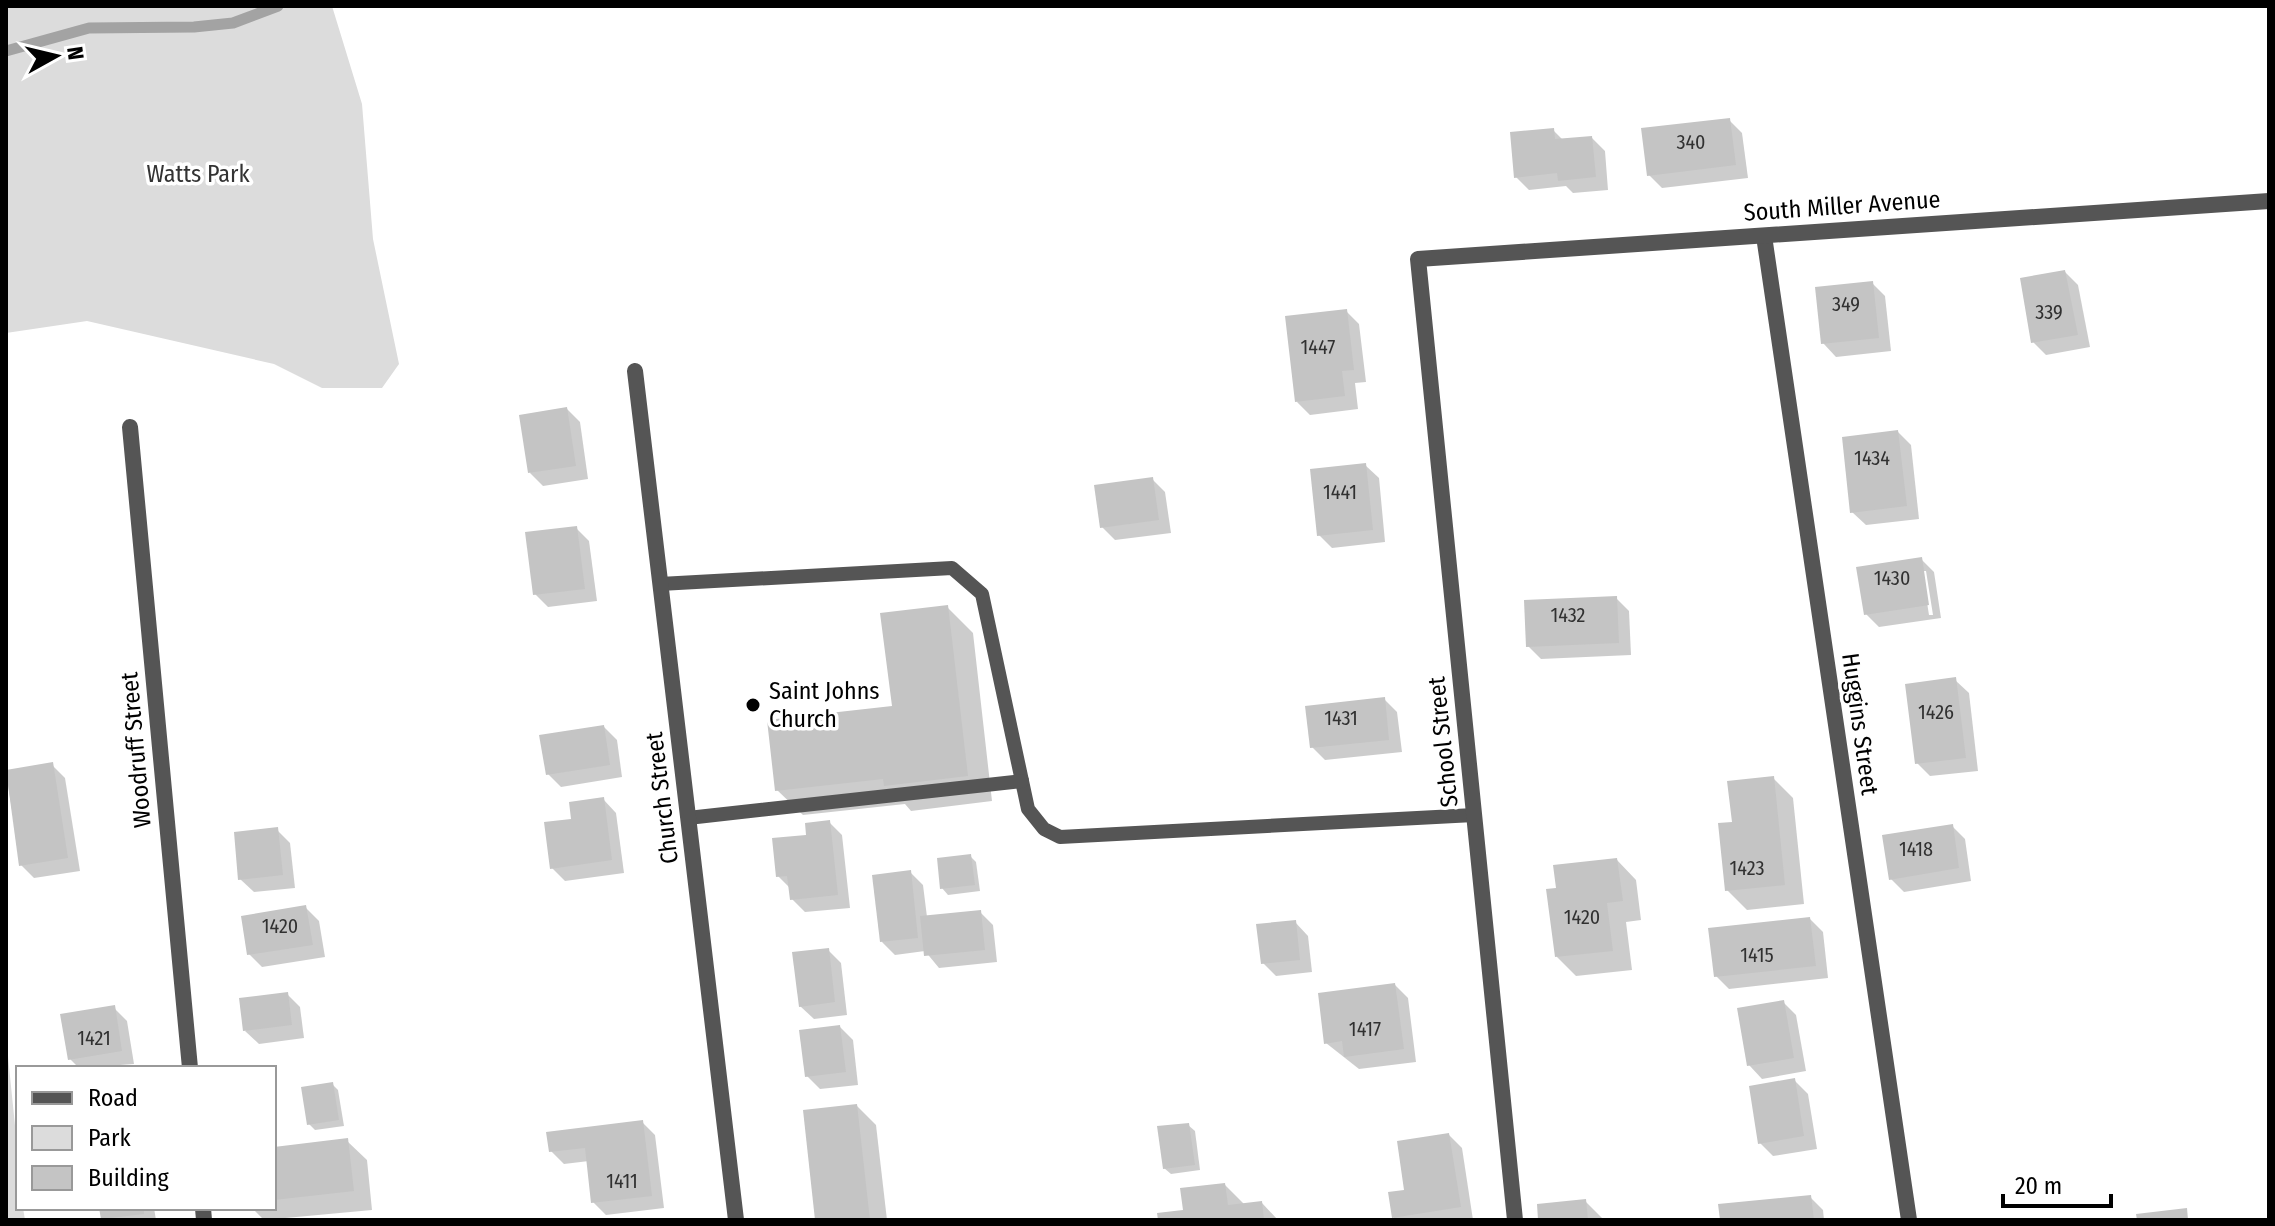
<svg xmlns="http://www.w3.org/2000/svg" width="2275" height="1226" font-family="'Fira Sans Condensed',sans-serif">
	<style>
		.green { fill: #dcdcdc }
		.shadow { fill: #0003; fill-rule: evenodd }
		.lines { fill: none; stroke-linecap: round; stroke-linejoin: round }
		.stream { stroke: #a3a3a3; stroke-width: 11 }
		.building { fill: #c4c4c4 }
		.service { stroke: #555; stroke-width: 14 }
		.minor { stroke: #555; stroke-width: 16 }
		.poi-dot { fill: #000; stroke: #fff; stroke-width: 3 }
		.labels { text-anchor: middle; stroke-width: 7; stroke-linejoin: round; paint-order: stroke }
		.number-label { font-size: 20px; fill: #313131 }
		.park-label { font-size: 24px; fill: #333; stroke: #fff }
		.street-label { font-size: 24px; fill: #000; stroke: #fff }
		.poi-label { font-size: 24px; fill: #000; stroke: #fff; text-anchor: start }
	</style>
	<rect width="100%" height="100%" fill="#fff"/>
	<g class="green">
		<polygon points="6,6 332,6 362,104 373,239 399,364 382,388 322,388 274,364 87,321 6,333"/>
		<polygon points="6,1037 18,1155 18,1208 23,1208 25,1220 6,1220"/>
	</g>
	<g class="shadow">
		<polygon points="1729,120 1742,133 1748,178 1662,188 1649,175"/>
		<polygon points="1553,130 1564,141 1592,138 1605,151 1608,190 1573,193 1566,186 1529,190 1516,177"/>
		<polygon points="2065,272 2078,285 2090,347 2046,355 2033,342"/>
		<polygon points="1872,283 1885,296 1891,351 1836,357 1823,343"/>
		<polygon points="1346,311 1359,324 1366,382 1355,383 1358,409 1310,415 1297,402"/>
		<polygon points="567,409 580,422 588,479 543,486 530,473"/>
		<polygon points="1898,432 1911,445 1919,519 1866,525 1852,512"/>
		<polygon points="1365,465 1379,478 1385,542 1332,548 1319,535"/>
		<polygon points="1152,479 1165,492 1171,533 1115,540 1102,527"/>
		<polygon points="576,528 589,541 597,601 548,607 535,594"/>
		<path d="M1921,559L1934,572L1941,618L1879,627L1866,614ZM1922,571H1926L1933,615H1929Z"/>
		<polygon points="1616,598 1629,611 1631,655 1541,659 1528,646"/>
		<polygon points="947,607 973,633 992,801 911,811 905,804 803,815 777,790 894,708"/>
		<polygon points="1955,680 1969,693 1978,771 1930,776 1917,763"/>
		<polygon points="1384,699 1397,712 1402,752 1325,760 1312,747"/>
		<polygon points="604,727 617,740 622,777 561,787 548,774"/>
		<polygon points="52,765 65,778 80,871 34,878 21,865 6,772"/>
		<polygon points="1773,778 1793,798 1804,904 1747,910 1727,890 1734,824"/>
		<polygon points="603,799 616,813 624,873 565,881 552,868"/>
		<polygon points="829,822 842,835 850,908 805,912 792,899 791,889 778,876 808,836"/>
		<polygon points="1952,826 1965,839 1971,881 1904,892 1891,879"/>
		<polygon points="277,830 290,843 295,888 254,892 240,879"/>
		<polygon points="970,856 976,862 980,891 948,895 942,888"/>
		<polygon points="1617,860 1636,880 1641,920 1626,922 1632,970 1576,976 1557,957 1558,890"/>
		<polygon points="910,872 923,885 927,917 980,912 993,925 997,962 939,968 925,951 895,955 882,942"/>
		<polygon points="306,908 319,921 325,957 262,967 249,954"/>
		<polygon points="1810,919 1823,932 1828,978 1729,989 1716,976"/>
		<polygon points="1295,922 1308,936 1312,972 1276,976 1263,963"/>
		<polygon points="828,950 841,963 847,1015 814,1019 800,1006"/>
		<polygon points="1395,985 1408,998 1416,1062 1359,1069 1326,1043"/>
		<polygon points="287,994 300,1007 304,1038 259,1044 245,1031"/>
		<polygon points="1783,1002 1796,1015 1806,1071 1762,1079 1749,1065"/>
		<polygon points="114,1008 127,1021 134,1064 79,1068 70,1059"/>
		<polygon points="840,1027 853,1040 858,1085 820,1089 807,1076"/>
		<polygon points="1794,1080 1808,1094 1817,1149 1773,1156 1760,1143"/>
		<polygon points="332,1084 338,1090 344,1126 315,1130 309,1124"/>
		<polygon points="857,1106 876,1125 887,1220 817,1220"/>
		<polygon points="642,1122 655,1135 664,1208 606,1215 593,1202 589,1161 564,1164 551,1151"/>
		<polygon points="1188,1125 1195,1131 1200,1170 1171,1174 1164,1168"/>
		<polygon points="1449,1135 1462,1148 1473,1220 1397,1220 1393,1217 1407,1191"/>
		<polygon points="347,1141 367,1160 372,1210 264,1220 252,1208 274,1208 274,1149"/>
		<polygon points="1225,1185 1245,1205 1262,1203 1278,1220 1160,1220 1185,1212"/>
		<polygon points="1810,1197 1823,1210 1824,1220 1722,1220"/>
		<polygon points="1585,1201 1604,1220 1540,1220"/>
		<polygon points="101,1208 154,1208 156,1220 104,1220"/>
	</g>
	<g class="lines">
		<polyline class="stream" points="6,51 89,28 194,27 233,23 278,6"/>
	</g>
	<g class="building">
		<polygon points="1730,118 1736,165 1647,176 1641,128"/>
		<polygon points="1554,128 1555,139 1592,136 1596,177 1558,181 1557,173 1514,178 1510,132"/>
		<polygon points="2065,270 2078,335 2031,343 2020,278"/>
		<polygon points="1873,281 1879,338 1821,344 1815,287"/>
		<polygon points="1347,309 1354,370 1342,371 1345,396 1295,402 1285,316"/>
		<polygon points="567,407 576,466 528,473 519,415"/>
		<polygon points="1898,430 1907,506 1850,513 1842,437"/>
		<polygon points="1366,463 1373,530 1317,536 1310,469"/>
		<polygon points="1153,477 1159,520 1100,528 1094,485"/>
		<polygon points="577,526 585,589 533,595 525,532"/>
		<polygon points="1922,557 1929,605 1864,615 1856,567"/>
		<polygon points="1617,596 1619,643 1526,647 1524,600"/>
		<polygon points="948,605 968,776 884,786 883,779 775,791 767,720 892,706 880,613"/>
		<polygon points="1956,677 1966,758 1915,764 1905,684"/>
		<polygon points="1385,697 1389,740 1310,748 1305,706"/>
		<polygon points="604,725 610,765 546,775 539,735"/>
		<polygon points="53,762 68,858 19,866 6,770"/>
		<polygon points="1774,776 1785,885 1725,891 1718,823 1732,822 1727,781"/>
		<polygon points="604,797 612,860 550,869 544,822 571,819 569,802"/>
		<polygon points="830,820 838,895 790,900 787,876 776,877 772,838 806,835 805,823"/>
		<polygon points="1953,824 1959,868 1889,880 1882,835"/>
		<polygon points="278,827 283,875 238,880 234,832"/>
		<polygon points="971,854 975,885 940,889 937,858"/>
		<polygon points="1617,858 1623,901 1607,903 1613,951 1555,957 1546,889 1556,888 1553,865"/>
		<polygon points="911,870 918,938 880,942 872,875"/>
		<polygon points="306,905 313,945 247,955 241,916"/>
		<polygon points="981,910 985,950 924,956 920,916"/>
		<polygon points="1810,917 1816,966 1714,977 1708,928"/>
		<polygon points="1296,920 1300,960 1261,964 1256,924"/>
		<polygon points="829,948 835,1002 799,1007 792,952"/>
		<polygon points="1395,983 1404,1049 1344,1057 1342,1041 1324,1044 1318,993"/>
		<polygon points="288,992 292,1025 243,1031 239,998"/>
		<polygon points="1784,1000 1794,1058 1747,1066 1737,1008"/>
		<polygon points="115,1005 122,1051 68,1060 60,1014"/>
		<polygon points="840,1025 846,1072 805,1077 799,1030"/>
		<polygon points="1795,1078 1804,1136 1758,1144 1749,1086"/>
		<polygon points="333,1082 339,1120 307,1125 301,1087"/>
		<polygon points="857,1104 870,1220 815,1220 803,1110"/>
		<polygon points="643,1120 652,1196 591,1203 585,1148 549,1152 546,1132"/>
		<polygon points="1189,1123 1195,1165 1163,1169 1157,1126"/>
		<polygon points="1449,1133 1461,1207 1392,1218 1388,1192 1404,1190 1397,1141"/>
		<polygon points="348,1138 354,1191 274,1200 274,1147"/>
		<polygon points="1225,1183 1228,1205 1262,1201 1264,1220 1158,1220 1157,1213 1183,1210 1180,1188"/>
		<polygon points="1811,1195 1814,1220 1720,1220 1718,1204"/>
		<polygon points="1586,1199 1588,1220 1538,1220 1537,1204"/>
		<polygon points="99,1208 144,1208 144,1214 101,1219"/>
		<polygon points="2187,1208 2188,1220 2137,1220 2136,1214"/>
	</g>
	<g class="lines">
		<g class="service">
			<polyline points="660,584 952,568 982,594 1028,809 1044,829 1060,837 1474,815"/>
			<polyline points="688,818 1022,781"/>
		</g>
		<g class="minor">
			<polyline points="1764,236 1909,1220"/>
			<polyline points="635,371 736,1220"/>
			<polyline points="130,427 190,1068"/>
			<polyline points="203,1208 204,1220"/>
			<polyline points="1515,1220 1418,259 2269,201"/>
		</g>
	</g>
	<circle class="poi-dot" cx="753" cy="705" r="8"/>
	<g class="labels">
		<g class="number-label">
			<text x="1691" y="149">340</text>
			<text x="1846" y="311">349</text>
			<text x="2049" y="319">339</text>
			<text x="1318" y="354">1447</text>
			<text x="1872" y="465">1434</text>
			<text x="1340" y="499">1441</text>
			<text x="1892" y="585">1430</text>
			<text x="1568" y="622">1432</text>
			<text x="1936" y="719">1426</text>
			<text x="1341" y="725">1431</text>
			<text x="1916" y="856">1418</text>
			<text x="1747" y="875">1423</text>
			<text x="1582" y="924">1420</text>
			<text x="280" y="933">1420</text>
			<text x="1757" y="962">1415</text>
			<text x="1365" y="1036">1417</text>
			<text x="94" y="1045">1421</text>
			<text x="622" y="1188">1411</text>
		</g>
		<g class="park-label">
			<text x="198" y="182">Watts Park</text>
		</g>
		<g class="street-label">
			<text transform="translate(1842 206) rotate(-4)" y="8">South Miller Avenue</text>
			<text transform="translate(1860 724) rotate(82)" y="8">Huggins Street</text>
			<text transform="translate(1443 742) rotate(-96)" y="8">School Street</text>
			<text transform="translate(136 750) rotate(-95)" y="8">Woodruff Street</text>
			<text transform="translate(662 798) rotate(-97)" y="8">Church Street</text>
		</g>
		<g class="poi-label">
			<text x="769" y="699">Saint Johns<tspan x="769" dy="28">Church</tspan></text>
		</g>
	</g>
	<rect width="2275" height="1226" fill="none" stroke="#000000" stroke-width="16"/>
	<rect x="16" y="1066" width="260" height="144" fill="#ffffff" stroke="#999999" stroke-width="2"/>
	<rect x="32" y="1092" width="40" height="12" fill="#555555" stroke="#999999" stroke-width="2"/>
	<text x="88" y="1106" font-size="24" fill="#000000">Road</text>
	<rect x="32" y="1126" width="40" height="24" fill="#dcdcdc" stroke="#999999" stroke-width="2"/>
	<text x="88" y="1146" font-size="24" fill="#000000">Park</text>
	<rect x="32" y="1166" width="40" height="24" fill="#c4c4c4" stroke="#999999" stroke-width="2"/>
	<text x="88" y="1186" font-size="24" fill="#000000">Building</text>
	<g transform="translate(56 56) rotate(82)" stroke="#ffffff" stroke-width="6" paint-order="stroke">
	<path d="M0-6L14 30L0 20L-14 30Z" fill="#000000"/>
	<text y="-12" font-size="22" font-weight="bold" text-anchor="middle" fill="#000000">N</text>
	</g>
	<path d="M2003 1194v12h108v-12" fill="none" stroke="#000000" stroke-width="4"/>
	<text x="2015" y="1194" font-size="24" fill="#000000" stroke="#ffffff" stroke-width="6" paint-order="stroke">20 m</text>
</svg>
